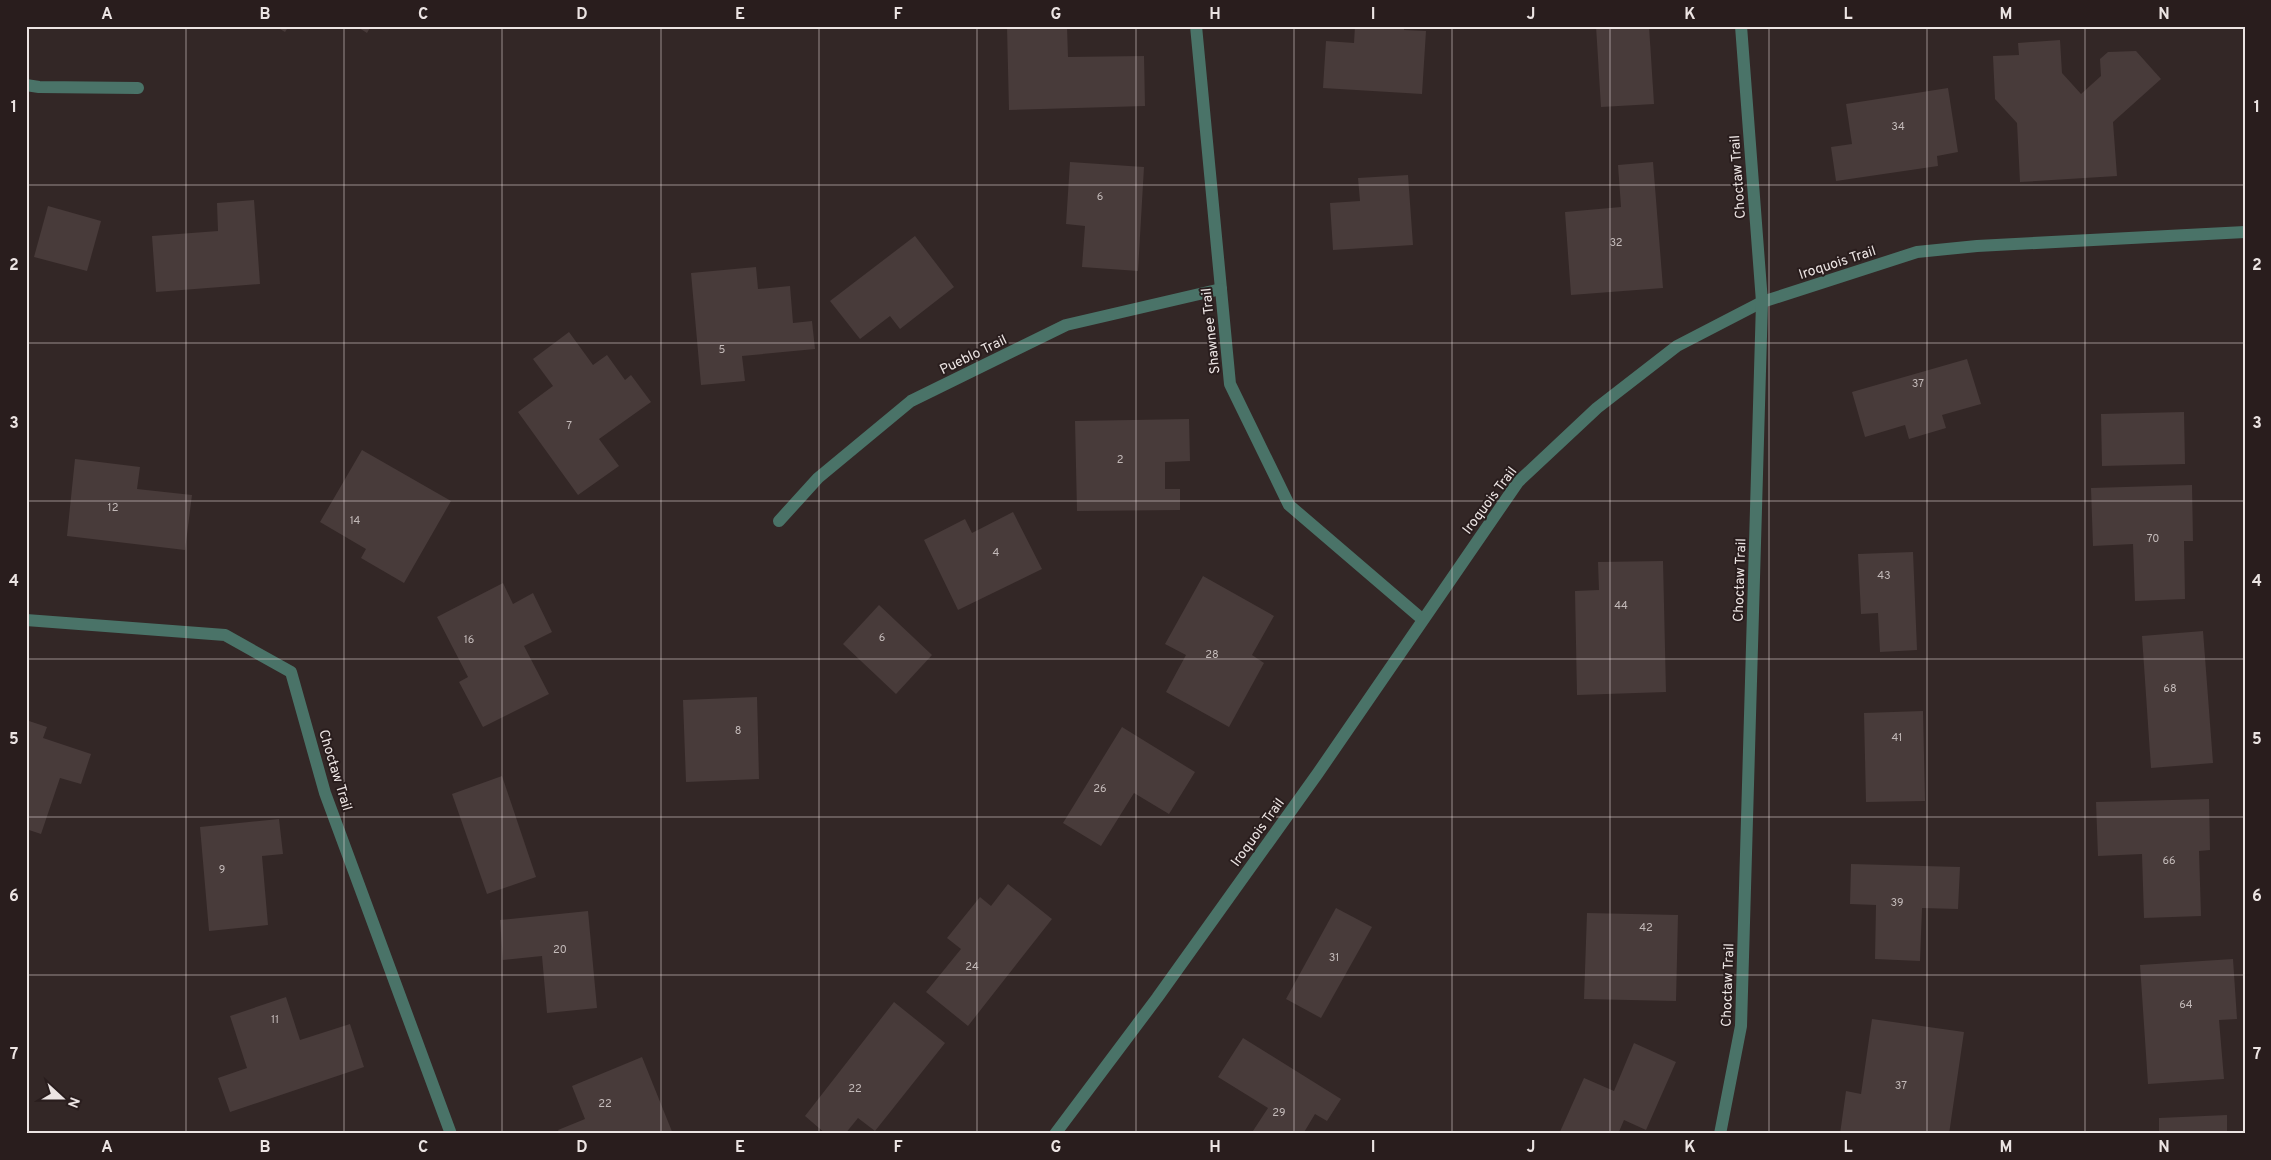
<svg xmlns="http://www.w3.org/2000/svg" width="2271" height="1160" font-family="Overpass,sans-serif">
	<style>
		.building { fill: #483b3a }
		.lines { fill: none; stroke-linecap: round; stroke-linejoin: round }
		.street { stroke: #4a7368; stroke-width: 12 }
		.grid { fill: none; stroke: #ece4e3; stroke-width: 1; stroke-opacity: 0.55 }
		.labels { text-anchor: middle; stroke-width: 4; stroke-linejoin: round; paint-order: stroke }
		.number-label { font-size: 11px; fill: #c3bab9 }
		.street-label { font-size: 14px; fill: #ece4e3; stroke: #291d1d }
		.neatline { fill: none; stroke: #ece4e3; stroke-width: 2 }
		.grid-label { font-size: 16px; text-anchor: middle; font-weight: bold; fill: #ece4e3 }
	</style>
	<rect width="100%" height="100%" fill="#332726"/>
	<g class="building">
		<polygon points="275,26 289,26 285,32"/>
		<polygon points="356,26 371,26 367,33"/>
		<polygon points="1007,26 1067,26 1068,57 1144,56 1145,106 1009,110"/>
		<polygon points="1355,26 1404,26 1404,30 1426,31 1422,94 1323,88 1326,41 1354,43"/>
		<polygon points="1596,26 1649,26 1654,104 1601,107"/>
		<polygon points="2060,40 2062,73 2081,94 2101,76 2100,59 2108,52 2136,51 2161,79 2113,122 2117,176 2020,182 2017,123 1995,99 1993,56 2019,55 2018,43"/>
		<polygon points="1948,88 1958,152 1937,156 1938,166 1836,181 1831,147 1852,144 1846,104"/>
		<polygon points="1070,162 1144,167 1138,271 1082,267 1085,226 1066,224"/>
		<polygon points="1653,162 1663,288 1571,295 1565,212 1621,207 1618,165"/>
		<polygon points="1408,175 1413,245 1333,250 1330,203 1360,201 1358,178"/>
		<polygon points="254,200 260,284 156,292 152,236 218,231 217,203"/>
		<polygon points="48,206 101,221 87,271 34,257"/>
		<polygon points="915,236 954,287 900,329 890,316 860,339 830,301"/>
		<polygon points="756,267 758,289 790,286 793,323 812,321 815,349 742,356 745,381 701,385 691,273"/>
		<polygon points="569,332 593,365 607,355 625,380 631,375 651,402 599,439 619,466 578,495 518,412 553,386 533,359"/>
		<polygon points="1967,359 1981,404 1942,415 1946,428 1909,439 1905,425 1865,437 1852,392"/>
		<polygon points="2184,412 2185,464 2102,466 2101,414"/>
		<polygon points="1189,419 1190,461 1165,462 1165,489 1180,489 1180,510 1077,511 1075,421"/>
		<polygon points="362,450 451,501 404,583 361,558 366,549 320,522"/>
		<polygon points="75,459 140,467 137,489 192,495 185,550 67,536"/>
		<polygon points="2192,485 2193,541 2184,541 2185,599 2135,601 2133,544 2093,546 2091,488"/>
		<polygon points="1013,512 1042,569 958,610 924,540 965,519 972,533"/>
		<polygon points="1913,552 1917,650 1880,652 1878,613 1861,614 1858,554"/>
		<polygon points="1663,561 1666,692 1577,695 1575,591 1599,590 1598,562"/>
		<polygon points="1203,576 1274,616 1252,655 1264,663 1229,727 1166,692 1186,655 1165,644"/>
		<polygon points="503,583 513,604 533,593 552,632 524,646 549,694 483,727 459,682 468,677 437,617"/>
		<polygon points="879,605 932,655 896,694 843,644"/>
		<polygon points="2203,631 2213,763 2151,768 2142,636"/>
		<polygon points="757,697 759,779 686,782 683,700"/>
		<polygon points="1923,711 1925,801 1866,802 1864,713"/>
		<polygon points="26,720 47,727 43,738 91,754 81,784 60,778 41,834 26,829"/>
		<polygon points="1122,727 1195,772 1169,814 1134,793 1101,846 1063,823"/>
		<polygon points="502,776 536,877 487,894 452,794"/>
		<polygon points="2209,799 2210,850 2199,851 2201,916 2144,918 2142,854 2098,856 2096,802"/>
		<polygon points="279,819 283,854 262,856 268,925 209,931 200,827"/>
		<polygon points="1851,864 1960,867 1958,909 1922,908 1920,961 1875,959 1876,905 1850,904"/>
		<polygon points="1008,884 1052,919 968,1026 926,992 961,949 947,938 980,897 991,906"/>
		<polygon points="1336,908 1372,927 1321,1018 1286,999"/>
		<polygon points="588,911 597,1008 547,1013 542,956 503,960 500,920"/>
		<polygon points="1587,913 1678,915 1676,1001 1584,999"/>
		<polygon points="2233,959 2237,1019 2219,1020 2224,1079 2148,1084 2140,965"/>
		<polygon points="286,997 300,1040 350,1024 364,1067 230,1112 218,1078 247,1068 230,1016"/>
		<polygon points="894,1002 945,1043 875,1131 858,1118 845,1134 826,1134 805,1116"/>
		<polygon points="1872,1019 1964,1032 1949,1134 1840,1134 1846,1091 1861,1094"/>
		<polygon points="1243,1038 1341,1099 1327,1121 1315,1114 1303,1134 1251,1134 1268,1108 1218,1077"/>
		<polygon points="1634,1043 1676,1062 1646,1130 1624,1120 1618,1134 1559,1134 1584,1078 1614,1091"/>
		<polygon points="642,1057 673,1134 560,1134 558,1130 585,1119 572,1086"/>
		<polygon points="2227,1115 2227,1134 2159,1134 2159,1118"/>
	</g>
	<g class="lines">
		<g class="street">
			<polyline points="1196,26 1230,384 1289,505 1422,619"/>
			<polyline points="26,85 39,87 138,88"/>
			<polyline points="779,521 818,478 911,401 1066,325 1221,289"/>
			<polyline points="26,620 225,635 291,672 325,793 451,1134"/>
			<polyline points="1055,1134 1157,998 1318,773 1518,482 1597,408 1677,346 1762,302 1917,252 1977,246 2245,232"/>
			<polyline points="1720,1134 1741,1026 1762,302 1741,26"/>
		</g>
	</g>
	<path class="grid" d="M186,26V1134M344,26V1134M502,26V1134M661,26V1134M819,26V1134M977,26V1134M1136,26V1134M1294,26V1134M1452,26V1134M1610,26V1134M1769,26V1134M1927,26V1134M2085,26V1134M26,185H2245M26,343H2245M26,501H2245M26,659H2245M26,817H2245M26,975H2245"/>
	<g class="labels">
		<g class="number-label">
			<text x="1898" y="130">34</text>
			<text x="1100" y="200">6</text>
			<text x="1616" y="246">32</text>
			<text x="722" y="353">5</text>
			<text x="1918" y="387">37</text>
			<text x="569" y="429">7</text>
			<text x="1120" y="463">2</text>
			<text x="113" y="511">12</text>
			<text x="355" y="524">14</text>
			<text x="2153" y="542">70</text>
			<text x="996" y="556">4</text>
			<text x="1884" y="579">43</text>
			<text x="1621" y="609">44</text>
			<text x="882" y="641">6</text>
			<text x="469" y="643">16</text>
			<text x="1212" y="658">28</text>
			<text x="2170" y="692">68</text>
			<text x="738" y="734">8</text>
			<text x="1897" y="741">41</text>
			<text x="1100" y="792">26</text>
			<text x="2169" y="864">66</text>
			<text x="222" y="873">9</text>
			<text x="1897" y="906">39</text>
			<text x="1646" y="931">42</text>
			<text x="560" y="953">20</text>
			<text x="1334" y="961">31</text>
			<text x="972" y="970">24</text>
			<text x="2186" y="1008">64</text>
			<text x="275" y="1023">11</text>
			<text x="1901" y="1089">37</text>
			<text x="855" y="1092">22</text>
			<text x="605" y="1107">22</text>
			<text x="1279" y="1116">29</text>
		</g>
		<g class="street-label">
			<text transform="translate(1737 177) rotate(-94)" y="5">Choctaw Trail</text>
			<text transform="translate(1837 262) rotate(-18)" y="5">Iroquois Trail</text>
			<text transform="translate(1210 331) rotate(-96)" y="5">Shawnee Trail</text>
			<text transform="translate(973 354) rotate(-26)" y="5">Pueblo Trail</text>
			<text transform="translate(1489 500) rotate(-53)" y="5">Iroquois Trail</text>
			<text transform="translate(1739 580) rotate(-88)" y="5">Choctaw Trail</text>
			<text transform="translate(336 770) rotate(73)" y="5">Choctaw Trail</text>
			<text transform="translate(1257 832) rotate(-54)" y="5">Iroquois Trail</text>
			<text transform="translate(1727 985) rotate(-88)" y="5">Choctaw Trail</text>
		</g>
	</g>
	<rect width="2271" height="1160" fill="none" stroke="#291d1d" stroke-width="55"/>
	<g transform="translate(62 1098) rotate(111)" stroke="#291d1d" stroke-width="4" paint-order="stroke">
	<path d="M0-4L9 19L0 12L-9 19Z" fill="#ece4e3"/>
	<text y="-8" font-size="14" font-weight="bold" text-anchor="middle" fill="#ece4e3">N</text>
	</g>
	<rect x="28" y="28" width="2216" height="1104" class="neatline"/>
	<g class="grid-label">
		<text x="107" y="19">A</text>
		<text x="265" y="19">B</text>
		<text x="423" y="19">C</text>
		<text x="582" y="19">D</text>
		<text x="740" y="19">E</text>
		<text x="898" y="19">F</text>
		<text x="1056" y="19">G</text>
		<text x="1215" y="19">H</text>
		<text x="1373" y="19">I</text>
		<text x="1531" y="19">J</text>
		<text x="1690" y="19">K</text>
		<text x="1848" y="19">L</text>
		<text x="2006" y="19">M</text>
		<text x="2164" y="19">N</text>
		<text x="14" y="112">1</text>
		<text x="2257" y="112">1</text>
		<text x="14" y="270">2</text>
		<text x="2257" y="270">2</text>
		<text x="14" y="428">3</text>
		<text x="2257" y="428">3</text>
		<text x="14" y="586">4</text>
		<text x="2257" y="586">4</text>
		<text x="14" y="744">5</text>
		<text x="2257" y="744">5</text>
		<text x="14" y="901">6</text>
		<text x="2257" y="901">6</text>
		<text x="14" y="1059">7</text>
		<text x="2257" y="1059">7</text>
		<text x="107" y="1152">A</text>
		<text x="265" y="1152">B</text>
		<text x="423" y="1152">C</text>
		<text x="582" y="1152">D</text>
		<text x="740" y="1152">E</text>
		<text x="898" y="1152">F</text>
		<text x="1056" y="1152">G</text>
		<text x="1215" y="1152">H</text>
		<text x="1373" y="1152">I</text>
		<text x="1531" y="1152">J</text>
		<text x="1690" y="1152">K</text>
		<text x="1848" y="1152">L</text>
		<text x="2006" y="1152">M</text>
		<text x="2164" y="1152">N</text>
	</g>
</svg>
